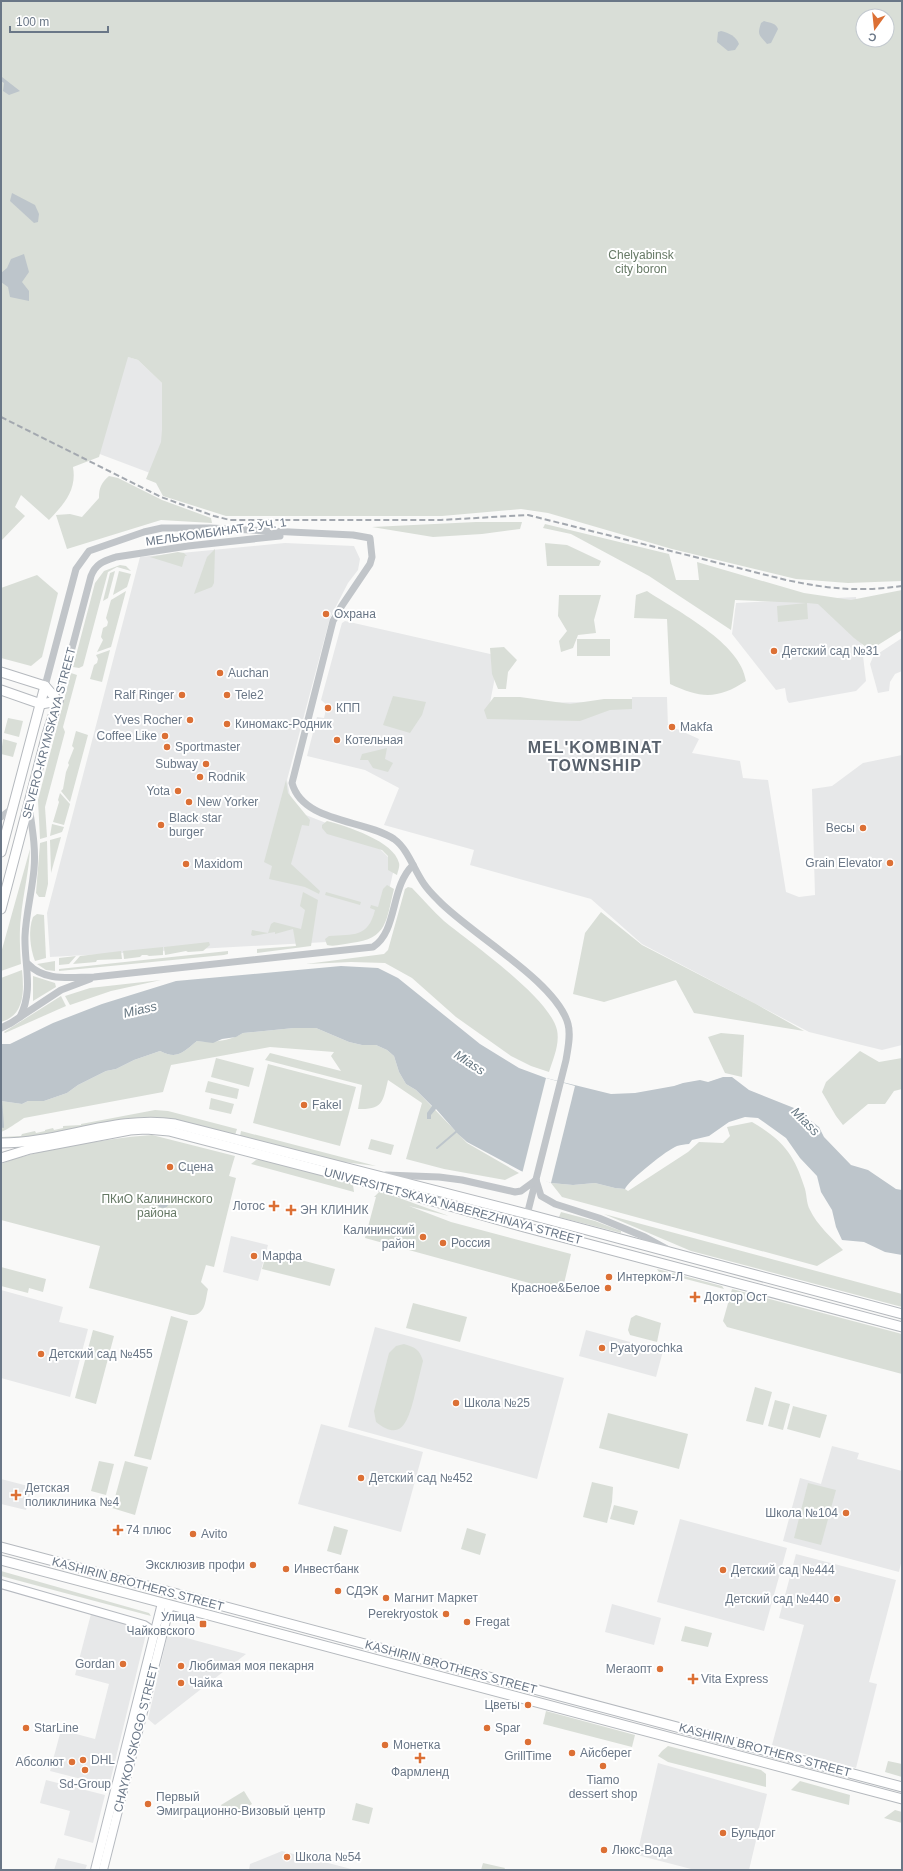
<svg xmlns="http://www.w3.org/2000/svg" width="903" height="1871" font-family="Arial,sans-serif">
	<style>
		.built { fill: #e7e8e9 }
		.green { fill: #d9ded7; fill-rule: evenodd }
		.water { fill: #bdc5cb }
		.pier { fill: #f9f9f8 }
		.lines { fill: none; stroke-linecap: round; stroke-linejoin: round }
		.stream { stroke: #bdc5cb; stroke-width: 2 }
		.secondary-casing { stroke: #b6bac0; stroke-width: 10 }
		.primary-casing { stroke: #b5b9be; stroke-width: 11 }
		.tertiary { stroke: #c1c5c9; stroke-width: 7 }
		.secondary { stroke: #fff; stroke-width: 8 }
		.primary { stroke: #fff; stroke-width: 9 }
		.rail { stroke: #a3a8af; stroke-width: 2; stroke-dasharray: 6 3; stroke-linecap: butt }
		.poi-dot { fill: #dc7035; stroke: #fff; stroke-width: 1.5 }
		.labels { text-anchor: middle; stroke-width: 4; stroke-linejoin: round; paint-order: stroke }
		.park-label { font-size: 12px; fill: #667965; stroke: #fff }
		.street-label { font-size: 12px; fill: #6a7787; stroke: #fff }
		.poi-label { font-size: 12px; fill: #6a7787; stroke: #fff; text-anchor: start }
		.water-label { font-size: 13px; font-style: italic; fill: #667782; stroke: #fff }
		.district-label { font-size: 16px; font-weight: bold; letter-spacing: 1px; fill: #58616c; stroke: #fff }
	</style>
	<rect width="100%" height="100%" fill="#f9f9f8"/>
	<g class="built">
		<polygon points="122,355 138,360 162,383 162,430 166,479 81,447"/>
		<polygon points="285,543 354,546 360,559 358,570 348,583 330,618 287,780 293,810 372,841 395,864 385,908 363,940 50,957 47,913 140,557"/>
		<polygon points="856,597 866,681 856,691 789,703 787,700 785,688 776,690 732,634 736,603"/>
		<polygon points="345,621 499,656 490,703 632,702 632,697 667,697 668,727 677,729 699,739 692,753 740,761 743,778 768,780 786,892 799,897 815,895 812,789 832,786 863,763 902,755 902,1045 882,1050 809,1032 642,944 591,899 470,865 474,850 384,825 399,788 365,770 307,756 317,717 324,718 327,705 321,700 340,630 342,623"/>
		<polygon points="902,638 902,671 895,674 890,682 889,691 878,693 870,664 873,657"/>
		<polygon points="231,1236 268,1245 258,1281 223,1272"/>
		<polygon points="1,1290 63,1307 59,1322 88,1329 70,1397 1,1378"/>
		<polygon points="375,1327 564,1378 537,1479 348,1427"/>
		<polygon points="586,1330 663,1351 656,1377 579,1356"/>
		<polygon points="321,1424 423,1452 401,1532 298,1504"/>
		<polygon points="832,1446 859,1453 857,1459 902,1471 902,1559 899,1572 783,1541 800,1478 821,1484"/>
		<polygon points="1,1479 32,1487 26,1510 1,1504"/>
		<polygon points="680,1519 787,1548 764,1631 657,1602"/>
		<polygon points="796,1554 896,1580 869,1682 877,1684 856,1768 772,1745 804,1625 779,1618"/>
		<polygon points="612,1604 661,1618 654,1645 605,1632"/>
		<polygon points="91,1614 147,1630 109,1786 50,1771 61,1730 95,1739 109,1684 75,1675"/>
		<polygon points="168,1633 246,1654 155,1725 148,1719"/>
		<polygon points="658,1763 767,1794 749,1870 695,1870 637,1855"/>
		<polygon points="46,1780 105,1795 93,1843 64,1835 70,1811 40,1803"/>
		<polygon points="282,1851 355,1870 249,1870 250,1864"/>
		<polygon points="58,1858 87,1865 85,1870 54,1870"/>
	</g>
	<g class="green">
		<path d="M1,1H902V581L848,583L796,579L672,549L548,513L521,509L442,516H226L163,496L156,483L146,479L161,442L162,430V383L138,360L128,357L99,457L73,467C77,490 64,504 49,520L21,495L15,507L25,516L1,541ZM863,16H887V40H863Z"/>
		<path d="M109,476L118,478L162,500L211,518L212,523L161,520L67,549L56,515L70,514L82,517L99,498C99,488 101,483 109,476Z"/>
		<polygon points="476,522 522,522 520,529 482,534 433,537 372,527"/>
		<polygon points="545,524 669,554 676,580 699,580 697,562 804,593 851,600 902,590 902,630 870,650 854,638 818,604 807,603 808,619 778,622 777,606 806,603 735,600 731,630 649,576 571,534 543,528"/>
		<polygon points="545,543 567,545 601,561 599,566 547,566"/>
		<polygon points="215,549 214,583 212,587 194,594 207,557"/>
		<polygon points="178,552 184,553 187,556 185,556 182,567 150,557"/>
		<polygon points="120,565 126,566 131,571 117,567 108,572 83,666 79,668 73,667 95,583 104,571"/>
		<polygon points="115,571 108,598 103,601 110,573"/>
		<polygon points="119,571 131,574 127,587 113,595"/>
		<polygon points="37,575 58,593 42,657 31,666 1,658 1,588"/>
		<polygon points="126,591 111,647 97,652 103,640 101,637 103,628 107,626 108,622 106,618 111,600"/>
		<path d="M647,591C677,611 741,643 746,681C717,700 700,698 670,684L667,619L634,618L636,595Z"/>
		<polygon points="559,595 601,595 594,620 596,633 578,635 573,648 561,652 559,641 567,631 558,616"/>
		<rect x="577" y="639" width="33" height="17"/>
		<polygon points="504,647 517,660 508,672 506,689 498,689 492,674 490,648"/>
		<polygon points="110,650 102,682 90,679 94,665 97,663 98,659 96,655"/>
		<polygon points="71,673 77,675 63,727 65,732 45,807 47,837 40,839 38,800"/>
		<polygon points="393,696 426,702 422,715 410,733 383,725"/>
		<polygon points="494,697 520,697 570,704 604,699 632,699 632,709 610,710 580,721 487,719 484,710"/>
		<polygon points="8,718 23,721 19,737 4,733"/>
		<polygon points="76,731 88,735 70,802 61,791 63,789 66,772 69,765 68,763 74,748 72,746"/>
		<polygon points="3,739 17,743 13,757 1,754"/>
		<polygon points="387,748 385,759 393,763 388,772 373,768 368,760 360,760 362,754"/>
		<polygon points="286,780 288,793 310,820 309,826 302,825 291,864 320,891 319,894 305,887 269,879 272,866 264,862"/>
		<polygon points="60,793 70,804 64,825 53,822 59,802 58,800"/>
		<path d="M327,821C346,826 394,841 399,863C400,866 398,871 397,875L388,870V856L382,850L327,834L322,828V825Z"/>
		<polygon points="52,824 64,827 62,832 50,836"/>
		<polygon points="61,837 51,873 50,840"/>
		<polygon points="47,841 48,884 45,897 39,897 36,893 40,843"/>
		<path d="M30,849C29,872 23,894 21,917C19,932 20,948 21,964L1,971V953Z"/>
		<path d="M387,885L394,889C386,920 388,939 351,943C344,944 334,947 327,945L325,939L329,936C354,934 368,938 375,910L370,908L371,905L378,907L383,889Z"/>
		<path d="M408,887L412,888C423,899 433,911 444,921C471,943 550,998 557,1030C560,1044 553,1059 549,1072L531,1066L511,1056L456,1017L412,978L385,963L351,962L306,964L384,954L388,950L405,889Z"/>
		<polygon points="303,892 318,900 311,946 257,953 257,949 296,946 293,929 275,934 275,932 253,936 251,935 252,930 268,933 271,924 274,922 301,929 305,910 300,906"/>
		<polygon points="326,892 361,902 360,905 325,895"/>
		<polygon points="601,912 642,945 756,1004 804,1031 694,1013 676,980 604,1002 573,994 585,933"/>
		<path d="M37,914L44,915L46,958L35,961C30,948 28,930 33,917Z"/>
		<polygon points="209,942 210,945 203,951 188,952 186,951 165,955 164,947"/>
		<polygon points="163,947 163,955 149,956 147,955 142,955 140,957 124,959 123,951"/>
		<polygon points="121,951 122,959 97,960 96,962 73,964 80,956"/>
		<polygon points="228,951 228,954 224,955 59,971 59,969"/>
		<polygon points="76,956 69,964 59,965 59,958"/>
		<polygon points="55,961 55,971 46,970 37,964"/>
		<path d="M22,970C24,991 25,1015 1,1022V978Z"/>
		<polygon points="33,976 55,983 56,987 33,1001"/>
		<polygon points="161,980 111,991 70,1005 65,996 90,988"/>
		<polygon points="61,996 66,1006 5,1033 4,1032"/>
		<path d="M294,1028H316L349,1042L362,1045H376L387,1050L394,1056L399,1072L406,1084L416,1090L467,1143L519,1173L505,1180L444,1169L406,1159L422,1103L388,1080C383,1100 384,1110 358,1109L362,1085L265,1060L270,1053L341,1071L331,1056L334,1052L270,1047L171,1065L163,1092L24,1118C16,1123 9,1129 1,1132V1101L22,1104L28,1101H44L67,1093L78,1085L106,1071L116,1069L134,1060L160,1051C178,1060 183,1052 197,1041C213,1043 229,1041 243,1033Z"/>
		<polygon points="721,1033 744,1035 742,1077 725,1073 708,1037"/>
		<polygon points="860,1051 879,1062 902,1058 902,1089 894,1091 885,1104 868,1104 843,1125 836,1116 822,1092 826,1082"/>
		<polygon points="216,1058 254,1068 249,1087 211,1077"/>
		<polygon points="268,1064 356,1087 340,1146 253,1123"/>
		<polygon points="208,1081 239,1089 237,1099 205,1092"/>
		<polygon points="211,1098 234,1104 231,1114 209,1109"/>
		<polygon points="155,1110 168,1111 237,1129 235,1135 180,1121 145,1117 123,1119 29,1137 1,1138 1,1137 21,1136 22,1134 35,1131 36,1133 45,1131 45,1130 53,1128 54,1130 63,1128 63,1126 81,1125 81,1124"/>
		<path d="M752,1122C781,1139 794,1153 804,1186C807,1193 806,1203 810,1210C817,1225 832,1238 843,1250L817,1266L562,1197L551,1183L573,1185L595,1183L615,1188L625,1189L628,1191L688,1152L699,1142L723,1143L730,1136L727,1127Z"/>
		<polygon points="241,1131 376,1166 335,1161 240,1136"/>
		<path d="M152,1135L235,1156L229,1176L236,1178L214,1267L206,1265L201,1282L208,1289C205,1301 206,1316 190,1315L89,1288L100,1246L1,1220V1164C23,1155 46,1151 69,1146C97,1141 124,1137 152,1135Z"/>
		<polygon points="371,1139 394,1145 391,1155 368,1149"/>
		<polygon points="263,1159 349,1182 353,1185 354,1192 251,1164 256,1160"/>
		<polygon points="380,1191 449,1216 409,1206 451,1222 571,1254 562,1292 365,1238 376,1197 374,1197"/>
		<polygon points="561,1212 595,1221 621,1231 621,1233 559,1217"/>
		<polygon points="604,1214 902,1294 902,1307 691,1251"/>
		<polygon points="267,1251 335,1269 330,1286 262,1269"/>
		<polygon points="1,1267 46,1279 43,1292 29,1288 28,1293 1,1286"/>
		<polygon points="657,1269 722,1286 724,1289 659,1272"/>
		<polygon points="732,1289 902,1334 902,1374 727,1327 723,1321"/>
		<polygon points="413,1303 467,1317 460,1342 406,1328"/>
		<polygon points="636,1315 661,1323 657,1342 630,1335 628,1330 631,1318"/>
		<polygon points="171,1316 188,1321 151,1460 134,1456"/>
		<polygon points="93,1330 114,1336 96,1404 75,1398"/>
		<path d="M404,1344C415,1347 420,1350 423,1361C420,1373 417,1385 414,1398C408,1420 402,1443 376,1422L374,1411L389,1353L396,1346Z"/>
		<polygon points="755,1387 772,1392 763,1425 746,1421"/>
		<polygon points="775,1400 790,1404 783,1430 768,1426"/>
		<polygon points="793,1406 827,1415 820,1438 787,1429"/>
		<polygon points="608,1413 688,1434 679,1469 599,1448"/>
		<polygon points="99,1461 114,1464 106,1495 91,1491"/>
		<polygon points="125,1461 148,1467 135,1515 112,1508"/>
		<polygon points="592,1482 613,1487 612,1502 607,1523 583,1517"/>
		<polygon points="808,1483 836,1490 821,1545 794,1538"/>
		<polygon points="614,1505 638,1511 634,1525 610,1519"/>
		<polygon points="334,1526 348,1530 341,1555 327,1551"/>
		<polygon points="467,1528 486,1534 480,1555 461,1549"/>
		<polygon points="1,1571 149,1613 151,1616 1,1576"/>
		<polygon points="685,1626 712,1633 708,1647 681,1641"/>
		<polygon points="546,1711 635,1735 632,1747 543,1724"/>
		<polygon points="668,1746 761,1770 766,1774 766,1787 668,1762 658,1756 662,1751"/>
		<polygon points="888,1761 902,1764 902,1777 885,1772"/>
		<polygon points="800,1781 850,1795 849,1805 791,1790"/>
		<polygon points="244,1791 252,1804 229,1818 221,1805"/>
		<polygon points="356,1803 373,1808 369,1824 352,1820"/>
		<polygon points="895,1810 902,1812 902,1823 884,1818"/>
		<polygon points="483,1863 505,1868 504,1870 481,1870"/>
	</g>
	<g class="water">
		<path d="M764,21C770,23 776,23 778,29L771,43L767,44C759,34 757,36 761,23Z"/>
		<path d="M721,31C729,33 736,36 739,44L735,50L728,51L717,42L718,32Z"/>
		<polygon points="1,75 2,77 20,91 9,95 3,91 4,83 1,81"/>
		<polygon points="12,193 35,205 39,214 38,222 34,223 10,201"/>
		<polygon points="24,254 29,272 22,282 29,291 29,301 10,297 8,287 1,282 1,273 7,268 11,259"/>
		<path d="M341,966L378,968L398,978L480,1044L519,1068L546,1078L611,1094L635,1093L674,1086L683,1083L700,1080L708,1082L723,1077H732L749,1090L794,1108L819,1127L824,1137L851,1165L868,1170L896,1189L902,1190V1255L885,1252L864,1242L842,1240L836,1227L832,1210L821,1192L817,1176L800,1158L786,1138L758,1118L745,1117L729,1122L709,1136L692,1140L689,1144C685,1144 681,1145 677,1146C668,1149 628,1181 625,1189L615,1188L595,1183L573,1185L551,1183L521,1171L467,1142L458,1134L436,1109L431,1115V1119H427V1113L432,1106L416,1090L406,1084L399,1072L394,1056L387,1050L376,1045H362L349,1042L316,1028H294L243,1033L236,1037L222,1039L213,1043L197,1041C183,1052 178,1060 160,1051L134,1060L116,1069L106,1071L78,1085L67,1093L44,1101H28L22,1104L1,1101V1044H10L53,1023L102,1004L176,981Z"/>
		<circle cx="163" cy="1202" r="6"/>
	</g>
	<polygon class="pier" points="546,1078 575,1086 551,1183 522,1174"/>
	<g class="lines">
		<g class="stream">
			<polyline points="1,1098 3,1127"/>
			<polyline points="437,1148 457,1131"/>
		</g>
		<g class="secondary-casing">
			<g id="secondary">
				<polyline points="1,1584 144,1625 150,1629 154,1635"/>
				<polyline points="95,1870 162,1603"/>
				<polyline points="103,1870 170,1605"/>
			</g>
		</g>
		<g class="primary-casing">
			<g id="primary">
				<polyline points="1,672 45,686 58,701"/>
				<polyline points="1,690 41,704 58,701"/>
				<polyline points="1,852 45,686"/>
				<polyline points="1,909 47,734 58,701"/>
				<path d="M1,1143C60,1143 116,1115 175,1124L527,1214L902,1314"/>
				<polyline points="1,1158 30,1149 130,1130 146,1129 169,1131 362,1181 524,1227 902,1327"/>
				<polyline points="1,1547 902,1787"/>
				<polyline points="1,1560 902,1799"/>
			</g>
		</g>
		<g class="tertiary">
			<path d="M45,686L76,569L89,551L144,532L162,528H210L353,535L370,538L372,557L370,564L341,607L333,621L292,783C303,823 364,819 394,839C408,849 414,870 424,884C428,890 433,895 438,900C469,933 557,982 568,1024C571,1035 568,1048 566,1060L524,1227"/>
			<path d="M58,701L91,576C96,563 104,561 116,557L188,546L280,536"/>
			<polyline points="1,817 13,808"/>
			<path d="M28,964C45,982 71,977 94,977L373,947C398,931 390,887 413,865"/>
			<path d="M20,1017C34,990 24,964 25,936C26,913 32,892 34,869C36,848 32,827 29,806"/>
			<polyline points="1,1028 11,1023 61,990 90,979"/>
			<polyline points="386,1175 439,1177 462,1180 515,1192 521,1191 536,1180"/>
			<polyline points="536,1180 541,1196 555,1204 599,1218 645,1237 667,1249"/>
		</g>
		<use href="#secondary" class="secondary"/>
		<use href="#primary" class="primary"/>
		<path class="rail" d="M1,417L161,497L214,516L230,520H441L528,515L786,580C830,589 857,592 902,586"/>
	</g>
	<g class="poi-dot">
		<circle cx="326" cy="614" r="4"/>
		<circle cx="774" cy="651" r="4"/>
		<circle cx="220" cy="673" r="4"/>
		<circle cx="182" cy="695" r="4"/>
		<circle cx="227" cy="695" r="4"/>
		<circle cx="328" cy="708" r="4"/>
		<circle cx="190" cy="720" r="4"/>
		<circle cx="227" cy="724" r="4"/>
		<circle cx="672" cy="727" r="4"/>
		<circle cx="165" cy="736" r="4"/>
		<circle cx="337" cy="740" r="4"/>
		<circle cx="167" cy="747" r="4"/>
		<circle cx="206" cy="764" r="4"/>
		<circle cx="200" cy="777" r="4"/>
		<circle cx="178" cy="791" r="4"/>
		<circle cx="189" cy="802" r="4"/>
		<circle cx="161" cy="825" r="4"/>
		<circle cx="863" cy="828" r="4"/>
		<circle cx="890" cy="863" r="4"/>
		<circle cx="186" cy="864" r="4"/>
		<circle cx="304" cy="1105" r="4"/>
		<circle cx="170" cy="1167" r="4"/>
		<path d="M272 1200h4v4h4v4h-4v4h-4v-4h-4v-4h4z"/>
		<path d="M289 1204h4v4h4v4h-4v4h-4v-4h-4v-4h4z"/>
		<circle cx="423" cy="1237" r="4"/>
		<circle cx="443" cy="1243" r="4"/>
		<circle cx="254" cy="1256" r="4"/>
		<circle cx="609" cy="1277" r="4"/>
		<circle cx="608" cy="1288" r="4"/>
		<path d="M693 1291h4v4h4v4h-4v4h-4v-4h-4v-4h4z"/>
		<circle cx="602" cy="1348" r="4"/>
		<circle cx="41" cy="1354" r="4"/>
		<circle cx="456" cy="1403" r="4"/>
		<circle cx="361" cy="1478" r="4"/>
		<path d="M14 1489h4v4h4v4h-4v4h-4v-4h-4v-4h4z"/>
		<circle cx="846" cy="1513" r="4"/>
		<path d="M116 1524h4v4h4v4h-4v4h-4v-4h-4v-4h4z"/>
		<circle cx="193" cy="1534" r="4"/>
		<circle cx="253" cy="1565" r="4"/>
		<circle cx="286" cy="1569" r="4"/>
		<circle cx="723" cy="1570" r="4"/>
		<circle cx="338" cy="1591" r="4"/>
		<circle cx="386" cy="1598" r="4"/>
		<circle cx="837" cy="1599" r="4"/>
		<circle cx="446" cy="1614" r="4"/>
		<circle cx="467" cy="1622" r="4"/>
		<rect x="199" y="1620" width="8" height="8" rx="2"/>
		<circle cx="123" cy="1664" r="4"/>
		<circle cx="181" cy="1666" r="4"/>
		<circle cx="660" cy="1669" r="4"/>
		<path d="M691 1673h4v4h4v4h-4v4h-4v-4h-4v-4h4z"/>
		<circle cx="181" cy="1683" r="4"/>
		<circle cx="528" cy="1705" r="4"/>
		<circle cx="26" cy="1728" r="4"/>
		<circle cx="487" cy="1728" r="4"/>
		<circle cx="528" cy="1742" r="4"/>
		<circle cx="385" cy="1745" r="4"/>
		<circle cx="572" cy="1753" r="4"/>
		<path d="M418 1752h4v4h4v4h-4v4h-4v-4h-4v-4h4z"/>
		<circle cx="83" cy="1760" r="4"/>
		<circle cx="72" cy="1762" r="4"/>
		<circle cx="603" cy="1766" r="4"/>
		<circle cx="85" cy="1770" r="4"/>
		<circle cx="148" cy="1804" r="4"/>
		<circle cx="723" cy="1833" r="4"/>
		<circle cx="604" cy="1850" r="4"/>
		<circle cx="287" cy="1857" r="4"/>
	</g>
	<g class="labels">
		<g class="park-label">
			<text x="641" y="259">Chelyabinsk<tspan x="641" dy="14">city boron</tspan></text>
			<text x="157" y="1203">ПКиО Калининского<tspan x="157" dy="14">района</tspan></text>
		</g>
		<g class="street-label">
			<text transform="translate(216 532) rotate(-8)" y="4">МЕЛЬКОМБИНАТ 2 УЧ. 1</text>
			<text transform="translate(49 733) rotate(-75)" y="4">SEVERO-KRYMSKAYA STREET</text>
			<text transform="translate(453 1206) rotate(15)" y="4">UNIVERSITETSKAYA NABEREZHNAYA STREET</text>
			<text transform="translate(138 1584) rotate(15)" y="4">KASHIRIN BROTHERS STREET</text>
			<text transform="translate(451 1667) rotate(15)" y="4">KASHIRIN BROTHERS STREET</text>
			<text transform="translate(136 1738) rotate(-76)" y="4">CHAYKOVSKOGO STREET</text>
			<text transform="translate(765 1750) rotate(15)" y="4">KASHIRIN BROTHERS STREET</text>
		</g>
		<g class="poi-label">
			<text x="334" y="618">Охрана</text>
			<text x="782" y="655">Детский сад №31</text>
			<text x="228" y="677">Auchan</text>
			<text x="174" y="699" text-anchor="end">Ralf Ringer</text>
			<text x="235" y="699">Tele2</text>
			<text x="336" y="712">КПП</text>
			<text x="182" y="724" text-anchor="end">Yves Rocher</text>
			<text x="235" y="728">Киномакс-Родник</text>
			<text x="680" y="731">Makfa</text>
			<text x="157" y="740" text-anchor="end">Coffee Like</text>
			<text x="345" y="744">Котельная</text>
			<text x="175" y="751">Sportmaster</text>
			<text x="198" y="768" text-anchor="end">Subway</text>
			<text x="208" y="781">Rodnik</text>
			<text x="170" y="795" text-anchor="end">Yota</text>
			<text x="197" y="806">New Yorker</text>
			<text x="169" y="822">Black star<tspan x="169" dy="14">burger</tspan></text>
			<text x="855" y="832" text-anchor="end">Весы</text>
			<text x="882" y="867" text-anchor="end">Grain Elevator</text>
			<text x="194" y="868">Maxidom</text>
			<text x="312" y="1109">Fakel</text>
			<text x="178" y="1171">Сцена</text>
			<text x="265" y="1210" text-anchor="end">Лотос</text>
			<text x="300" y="1214">ЭН КЛИНИК</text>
			<text x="415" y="1234" text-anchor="end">Калининский<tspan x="415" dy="14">район</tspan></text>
			<text x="451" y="1247">Россия</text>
			<text x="262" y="1260">Марфа</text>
			<text x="617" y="1281">Интерком-Л</text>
			<text x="600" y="1292" text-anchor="end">Красное&amp;Белое</text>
			<text x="704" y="1301">Доктор Ост</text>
			<text x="610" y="1352">Pyatyorochka</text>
			<text x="49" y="1358">Детский сад №455</text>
			<text x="464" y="1407">Школа №25</text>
			<text x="369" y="1482">Детский сад №452</text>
			<text x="25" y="1492">Детская<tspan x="25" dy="14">поликлиника №4</tspan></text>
			<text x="838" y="1517" text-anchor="end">Школа №104</text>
			<text x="126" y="1534">74 плюс</text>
			<text x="201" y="1538">Avito</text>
			<text x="245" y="1569" text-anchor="end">Эксклюзив профи</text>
			<text x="294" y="1573">Инвестбанк</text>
			<text x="731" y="1574">Детский сад №444</text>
			<text x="346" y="1595">СДЭК</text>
			<text x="394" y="1602">Магнит Маркет</text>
			<text x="829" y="1603" text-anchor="end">Детский сад №440</text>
			<text x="438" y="1618" text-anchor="end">Perekryostok</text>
			<text x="195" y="1621" text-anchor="end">Улица<tspan x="195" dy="14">Чайковского</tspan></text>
			<text x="475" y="1626">Fregat</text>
			<text x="115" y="1668" text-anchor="end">Gordan</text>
			<text x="189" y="1670">Любимая моя пекарня</text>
			<text x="652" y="1673" text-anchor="end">Мегаопт</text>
			<text x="701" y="1683">Vita Express</text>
			<text x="189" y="1687">Чайка</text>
			<text x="520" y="1709" text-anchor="end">Цветы</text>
			<text x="34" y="1732">StarLine</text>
			<text x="495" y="1732">Spar</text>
			<text x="393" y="1749">Монетка</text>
			<text x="580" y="1757">Айсберег</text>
			<text x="528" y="1760" text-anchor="middle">GrillTime</text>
			<text x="91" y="1764">DHL</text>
			<text x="64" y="1766" text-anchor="end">Абсолют</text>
			<text x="420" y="1776" text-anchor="middle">Фармленд</text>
			<text x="603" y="1784" text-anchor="middle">Tiamo<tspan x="603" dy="14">dessert shop</tspan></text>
			<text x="85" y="1788" text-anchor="middle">Sd-Group</text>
			<text x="156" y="1801">Первый<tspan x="156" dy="14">Эмиграционно-Визовый центр</tspan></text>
			<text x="731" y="1837">Бульдог</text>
			<text x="612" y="1854">Люкс-Вода</text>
			<text x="295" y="1861">Школа №54</text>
		</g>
		<g class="water-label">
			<text transform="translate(140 1009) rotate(-13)" y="5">Miass</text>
			<text transform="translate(470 1062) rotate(33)" y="5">Miass</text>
			<text transform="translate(806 1121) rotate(45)" y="5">Miass</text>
		</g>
		<g class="district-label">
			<text x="595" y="753">MEL'KOMBINAT<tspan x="595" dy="18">TOWNSHIP</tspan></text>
		</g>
	</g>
	<rect width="903" height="1871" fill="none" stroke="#6a7787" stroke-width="4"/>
	<g transform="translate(875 28) rotate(195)"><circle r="19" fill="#ffffff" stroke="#c3c9cf"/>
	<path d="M0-3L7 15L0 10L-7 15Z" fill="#dc7035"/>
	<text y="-6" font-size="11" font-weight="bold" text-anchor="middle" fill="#6a7787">С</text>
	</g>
	<path d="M10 26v6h98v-6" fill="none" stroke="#6a7787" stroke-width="2"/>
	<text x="16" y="26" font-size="12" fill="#6a7787" stroke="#ffffff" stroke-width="3" paint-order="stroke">100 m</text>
</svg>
